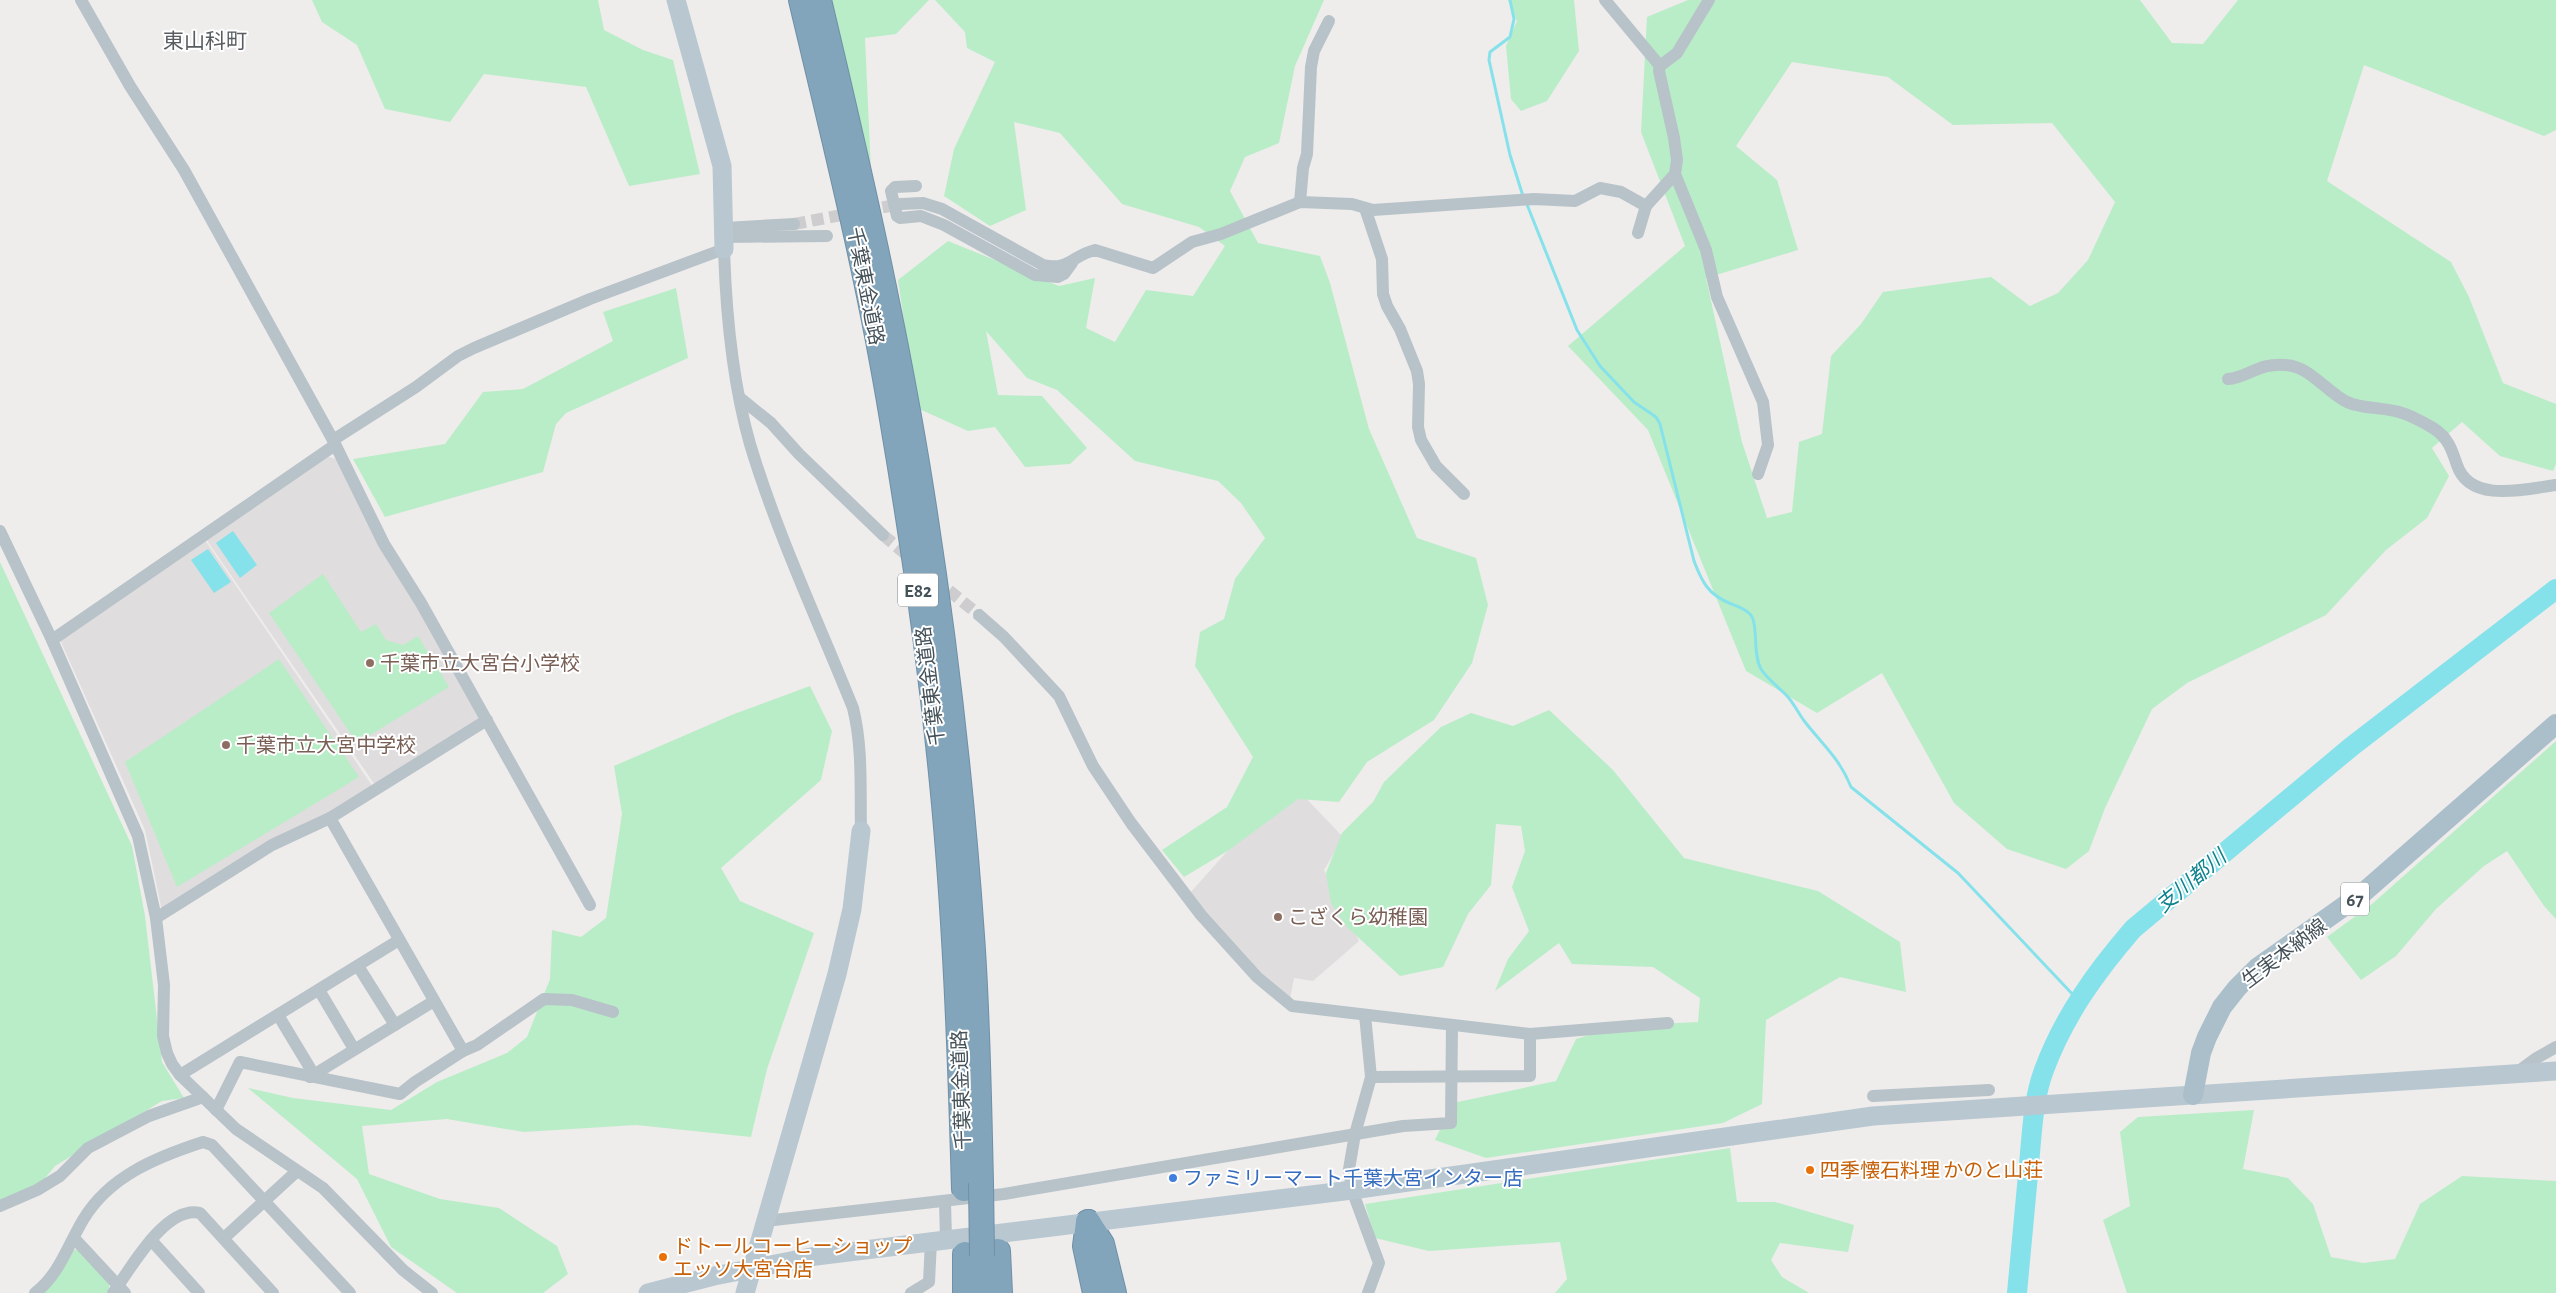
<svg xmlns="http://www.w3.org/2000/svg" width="2556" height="1293" font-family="'Alegreya Sans','Noto Sans JP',sans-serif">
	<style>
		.education { fill: #e0ddde }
		.green { fill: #b9edc7; fill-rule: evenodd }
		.water { fill: #86e2ea }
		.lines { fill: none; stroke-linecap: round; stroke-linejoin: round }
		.stream { stroke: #86e2ea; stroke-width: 3 }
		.river { stroke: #86e2ea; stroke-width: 20 }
		.street-tunnel { stroke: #cdcdcf; stroke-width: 12; stroke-dasharray: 12 6; stroke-linecap: butt }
		.highway-casing { stroke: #6f90a7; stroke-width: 26 }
		.street { stroke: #b7c3c9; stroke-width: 12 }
		.secondary { stroke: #b9c7d0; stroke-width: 19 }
		.primary { stroke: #abbfcb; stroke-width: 20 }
		.highway { stroke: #83a5bb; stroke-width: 24 }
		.highway-bridge-casing { stroke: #6f90a7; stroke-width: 26; stroke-linecap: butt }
		.highway-bridge { stroke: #83a5bb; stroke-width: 24 }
		.education-dot { fill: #8d6e63; stroke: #fff; stroke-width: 2 }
		.food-dot { fill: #e8710a; stroke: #fff; stroke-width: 2 }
		.shop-dot { fill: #3f7fe0; stroke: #fff; stroke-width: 2 }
		.labels { text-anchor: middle; stroke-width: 4; stroke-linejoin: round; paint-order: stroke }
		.shield { fill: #fff; stroke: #7d868b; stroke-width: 1 }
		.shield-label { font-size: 19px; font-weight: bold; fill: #455259 }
		.street-label { font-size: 20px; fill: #455259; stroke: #fff }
		.education-label { font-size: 20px; fill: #785e54; stroke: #fff; text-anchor: start }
		.food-label { font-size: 20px; fill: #c56008; stroke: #fff; text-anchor: start }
		.shop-label { font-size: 20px; fill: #366cbe; stroke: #fff; text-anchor: start }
		.neighbourhood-label { font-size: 21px; fill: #595d61; stroke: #fff }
		.water-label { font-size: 21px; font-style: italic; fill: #0e828d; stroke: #fff }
	</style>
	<rect width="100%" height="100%" fill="#efecec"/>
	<g class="education">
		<polygon points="327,456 336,459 480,719 375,785 206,539"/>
		<polygon points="205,540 373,787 162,911 145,830 61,642 64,635"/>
		<polygon points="1300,792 1343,837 1324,870 1359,941 1313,981 1294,978 1290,1000 1257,973 1189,894 1250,826"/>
	</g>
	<g class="green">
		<polygon points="312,0 598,0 604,30 643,50 673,60 700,174 629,186 586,87 484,74 450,122 385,109 357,45 322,22"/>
		<polygon points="828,0 929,0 896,34 865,38 872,194"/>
		<polygon points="935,0 1324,0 1295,66 1279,143 1245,157 1230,191 1258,243 1320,256 1330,283 1369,429 1417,538 1476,558 1488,605 1472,663 1434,720 1367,762 1339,802 1298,799 1229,850 1184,877 1162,850 1227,807 1253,757 1195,666 1200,632 1224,619 1235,579 1265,538 1241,503 1218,481 1135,461 1057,390 1027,378 986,331 998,395 1042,396 1087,448 1070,464 1025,467 995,427 968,431 917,408 898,280 948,241 1059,286 1095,278 1086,328 1115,342 1146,290 1193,296 1225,246 1199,227 1122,204 1060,133 1014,122 1026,210 990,226 944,196 954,149 995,62 967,48 965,32"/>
		<polygon points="1508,0 1574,0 1579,51 1547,101 1521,111 1511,99 1506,46 1517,21"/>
		<path d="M1688,0H2140L2172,43L2203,44L2238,0H2556V130L2544,136L2364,65L2327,181L2451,262L2469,297L2503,383L2556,404V464L2553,471L2500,456L2462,422L2432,448L2449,476L2427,518L2386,550L2326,615L2187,683L2152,709L2105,808L2089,851L2066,869L2007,849L1954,803L1882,673L1817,713L1746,671L1648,430L1568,346L1685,246L1641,132L1647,17ZM1792,62L1888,77L1953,125L2052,123L2115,202L2088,260L2058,293L2030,306L1991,277L1883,292L1861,324L1831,356L1822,434L1799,442L1792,512L1767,518L1742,442L1706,278L1798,250L1777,180L1736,146Z"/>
		<polygon points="676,288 688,358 566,413 556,424 543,472 385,517 353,459 445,444 483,392 523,389 613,341 603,312"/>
		<polygon points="0,562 132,846 145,916 162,1062 184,1098 162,1101 55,1166 41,1183 0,1203"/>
		<polygon points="323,574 361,632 376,624 386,640 403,645 418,636 449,687 357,743 269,613"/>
		<polygon points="279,659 359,777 177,887 125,762"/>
		<polygon points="810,686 832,731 821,780 721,868 740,901 814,933 767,1069 751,1137 636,1125 524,1132 447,1119 362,1126 369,1174 440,1199 499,1208 557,1246 568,1274 543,1293 457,1293 391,1247 357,1179 248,1088 293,1098 391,1110 437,1082 507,1053 527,1037 550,979 552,930 581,937 606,918 622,814 614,766 734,714"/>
		<polygon points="1549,710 1613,770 1684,858 1818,891 1900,942 1906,992 1840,977 1766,1020 1762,1104 1723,1123 1486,1158 1435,1140 1453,1103 1556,1081 1576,1039 1618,1026 1698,1022 1700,998 1653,967 1572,964 1559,943 1495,991 1508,959 1529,931 1512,887 1525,851 1521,826 1496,824 1491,885 1468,914 1443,967 1400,976 1347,927 1331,903 1326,873 1342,833 1373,802 1384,782 1441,727 1471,713 1513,726"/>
		<polygon points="2556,741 2556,919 2544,906 2507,851 2484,866 2436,909 2396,956 2361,980 2327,937 2372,904"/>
		<polygon points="2254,1110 2243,1169 2288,1178 2313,1204 2331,1257 2363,1263 2395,1259 2420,1204 2462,1176 2556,1181 2556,1293 2127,1293 2103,1220 2130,1206 2120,1132 2138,1117"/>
		<polygon points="1730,1148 1737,1202 1775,1202 1854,1225 1848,1252 1780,1243 1771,1260 1782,1277 1809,1293 1555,1293 1567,1279 1560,1242 1429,1251 1375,1238 1365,1204"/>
		<path d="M79,1249C90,1260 117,1277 107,1293H40L68,1260L74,1250Z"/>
	</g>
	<g class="water">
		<polygon points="233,531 257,565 240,578 216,543"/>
		<polygon points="208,549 231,582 214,593 191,560"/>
	</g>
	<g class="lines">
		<g class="stream">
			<polyline points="1510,0 1514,19 1510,37 1490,52 1489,60 1510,155 1523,196"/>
			<path d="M1526,202L1577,330L1600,366L1634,402L1656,417L1660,424L1694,561C1702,582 1708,594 1729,603C1737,606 1744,608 1750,614C1759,624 1752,653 1761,669C1768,680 1779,687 1788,697C1794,704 1799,714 1805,722C1823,745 1840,759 1851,787L1958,873L2078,1000"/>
		</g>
		<path class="river" d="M2017,1293C2021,1250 2025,1207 2029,1164C2032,1133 2033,1099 2044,1070C2064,1016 2096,972 2133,929L2351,747L2556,589"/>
		<g class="street-tunnel">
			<polyline points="794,224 901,204"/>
			<polyline points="883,535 914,561"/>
			<polyline points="935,579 979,615"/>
		</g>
		<g class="highway-casing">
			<g id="highway">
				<path d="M801,0C834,139 869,278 892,419C912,536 929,654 941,773C955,911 960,1050 964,1189"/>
				<path d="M819,0C858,164 896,328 922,494C945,641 962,788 972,936C978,1018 979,1100 981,1183"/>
				<polyline points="1088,1222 1102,1244 1114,1293"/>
				<polyline points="1088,1222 1085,1246 1095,1293"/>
				<polyline points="998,1251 1000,1293"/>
				<polyline points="982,1256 982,1293"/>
				<polyline points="965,1293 965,1254"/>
			</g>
		</g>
		<g class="street">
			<polyline points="81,0 130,86 184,170 333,440 384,544 421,603 590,905"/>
			<polyline points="1605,0 1660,66"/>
			<polyline points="1675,174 1706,250 1717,297 1763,402 1768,445 1758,474"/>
			<polyline points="916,186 895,187 891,191 897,216 900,218 921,216 944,225 1035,275 1058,277 1064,274 1072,263"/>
			<polyline points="1300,202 1303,168 1307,154 1311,67 1314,51 1329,21"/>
			<path d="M901,204L923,203L942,209L1043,265C1069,271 1073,255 1095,250L1153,268L1192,242L1221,234L1300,202L1352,204L1373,210L1534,199L1575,201L1600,188L1621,192L1646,206"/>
			<polyline points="1365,208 1382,259 1383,294 1387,306 1400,329 1417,371 1419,384 1418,427 1421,440 1436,466 1464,494"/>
			<polyline points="725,228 794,224"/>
			<polyline points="1638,233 1646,206 1675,174 1677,160 1674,138 1659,71 1660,66 1677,53 1709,0"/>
			<polyline points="724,237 827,236"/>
			<path d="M2228,379C2247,378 2259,362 2286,365C2311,367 2325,391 2347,402C2362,409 2382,407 2399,412C2410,415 2423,422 2433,428C2448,437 2452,450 2457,465C2470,504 2526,489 2556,485"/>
			<polyline points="740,398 771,423 799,454 883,535"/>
			<path d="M333,440L416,387L458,356L474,348L590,299L724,249C726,314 732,381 750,444C777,534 818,621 853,708C863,748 860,790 861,831"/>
			<polyline points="0,531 52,640 138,836 156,918 164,985 163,1036 167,1053 172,1064 180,1075 236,1129 323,1188 403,1270 432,1293"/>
			<polyline points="979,615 1004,637 1059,696 1093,766 1131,823 1201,915 1257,977 1292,1006 1530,1034 1668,1023"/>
			<polyline points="52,640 335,445"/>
			<polyline points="330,818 463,1051"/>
			<polyline points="156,918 272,845 330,818 487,720"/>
			<polyline points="358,966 395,1025"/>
			<polyline points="319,990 354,1049"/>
			<polyline points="278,1015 310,1068 310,1077"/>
			<polyline points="1365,1015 1371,1077 1355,1134 1349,1169 1352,1190 1379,1263 1368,1293"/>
			<polyline points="2516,1073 2535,1059 2556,1047"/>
			<polyline points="180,1075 399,940"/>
			<polyline points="310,1077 434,1001"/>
			<polyline points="1371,1077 1530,1076 1530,1034"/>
			<polyline points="1873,1096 1989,1090"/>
			<polyline points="216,1110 240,1062 400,1094 415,1082 463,1051 477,1045 544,999 572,1000 613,1012"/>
			<polyline points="945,1202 946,1239"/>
			<polyline points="0,1206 37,1190 60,1176 88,1148 149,1116 203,1097"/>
			<polyline points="765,1221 1004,1194 1403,1126 1451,1123 1452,1025"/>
			<polyline points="74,1238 125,1293"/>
			<polyline points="224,1238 296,1172"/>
			<polyline points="151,1240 199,1293"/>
			<path d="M35,1293C59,1275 68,1245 83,1220C109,1176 157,1157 203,1142L212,1145L350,1293"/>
			<path d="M113,1293C130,1270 165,1205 200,1213L273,1293"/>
			<polyline points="911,1293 929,1282 931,1241"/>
		</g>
		<g class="secondary">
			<polyline points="676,0 722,166 724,249"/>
			<polyline points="648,1293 714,1276 816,1256 1352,1190 1873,1116 2556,1071"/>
			<polyline points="745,1293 837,974 852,909 861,831"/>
		</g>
		<polyline class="primary" points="2193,1095 2201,1053 2207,1037 2222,1007 2237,988 2257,968 2364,892 2556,724"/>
		<use href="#highway" class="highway"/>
		<g class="highway-bridge-casing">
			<polyline id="highway-bridge" points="981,1183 982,1256"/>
		</g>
		<use href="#highway-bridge" class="highway-bridge"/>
	</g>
	<g class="education-dot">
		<circle cx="370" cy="663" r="5"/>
		<circle cx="226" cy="745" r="5"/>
		<circle cx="1278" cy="917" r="5"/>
	</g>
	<g class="food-dot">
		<circle cx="1810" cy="1170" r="5"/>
		<circle cx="663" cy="1257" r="5"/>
	</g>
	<circle class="shop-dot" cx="1173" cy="1178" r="5"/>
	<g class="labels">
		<g class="shield">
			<rect x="898" y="573.5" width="40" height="33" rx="4"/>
			<rect x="2341" y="882.5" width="28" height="33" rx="4"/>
		</g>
		<g class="shield-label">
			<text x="918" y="597">E82</text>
			<text x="2355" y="906">67</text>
		</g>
		<g class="street-label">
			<text transform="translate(866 286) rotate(79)" y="7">千葉東金道路</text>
			<text transform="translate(930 686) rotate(-97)" y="7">千葉東金道路</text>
			<text transform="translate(2284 953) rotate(-37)" y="7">生実本納線</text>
			<text transform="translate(961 1090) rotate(-92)" y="7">千葉東金道路</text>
		</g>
		<g class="education-label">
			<text x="380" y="670">千葉市立大宮台小学校</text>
			<text x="236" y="752">千葉市立大宮中学校</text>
			<text x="1288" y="924">こざくら幼稚園</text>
		</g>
		<g class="food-label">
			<text x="1820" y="1177">四季懐石料理 かのと山荘</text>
			<text x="673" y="1253">ドトールコーヒーショップ<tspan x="673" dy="23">エッソ大宮台店</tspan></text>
		</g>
		<g class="shop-label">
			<text x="1183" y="1185">ファミリーマート千葉大宮インター店</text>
		</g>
		<g class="neighbourhood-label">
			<text x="205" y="48">東山科町</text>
		</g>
		<g class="water-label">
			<text transform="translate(2191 881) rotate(-40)" y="7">支川都川</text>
		</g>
	</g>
</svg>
